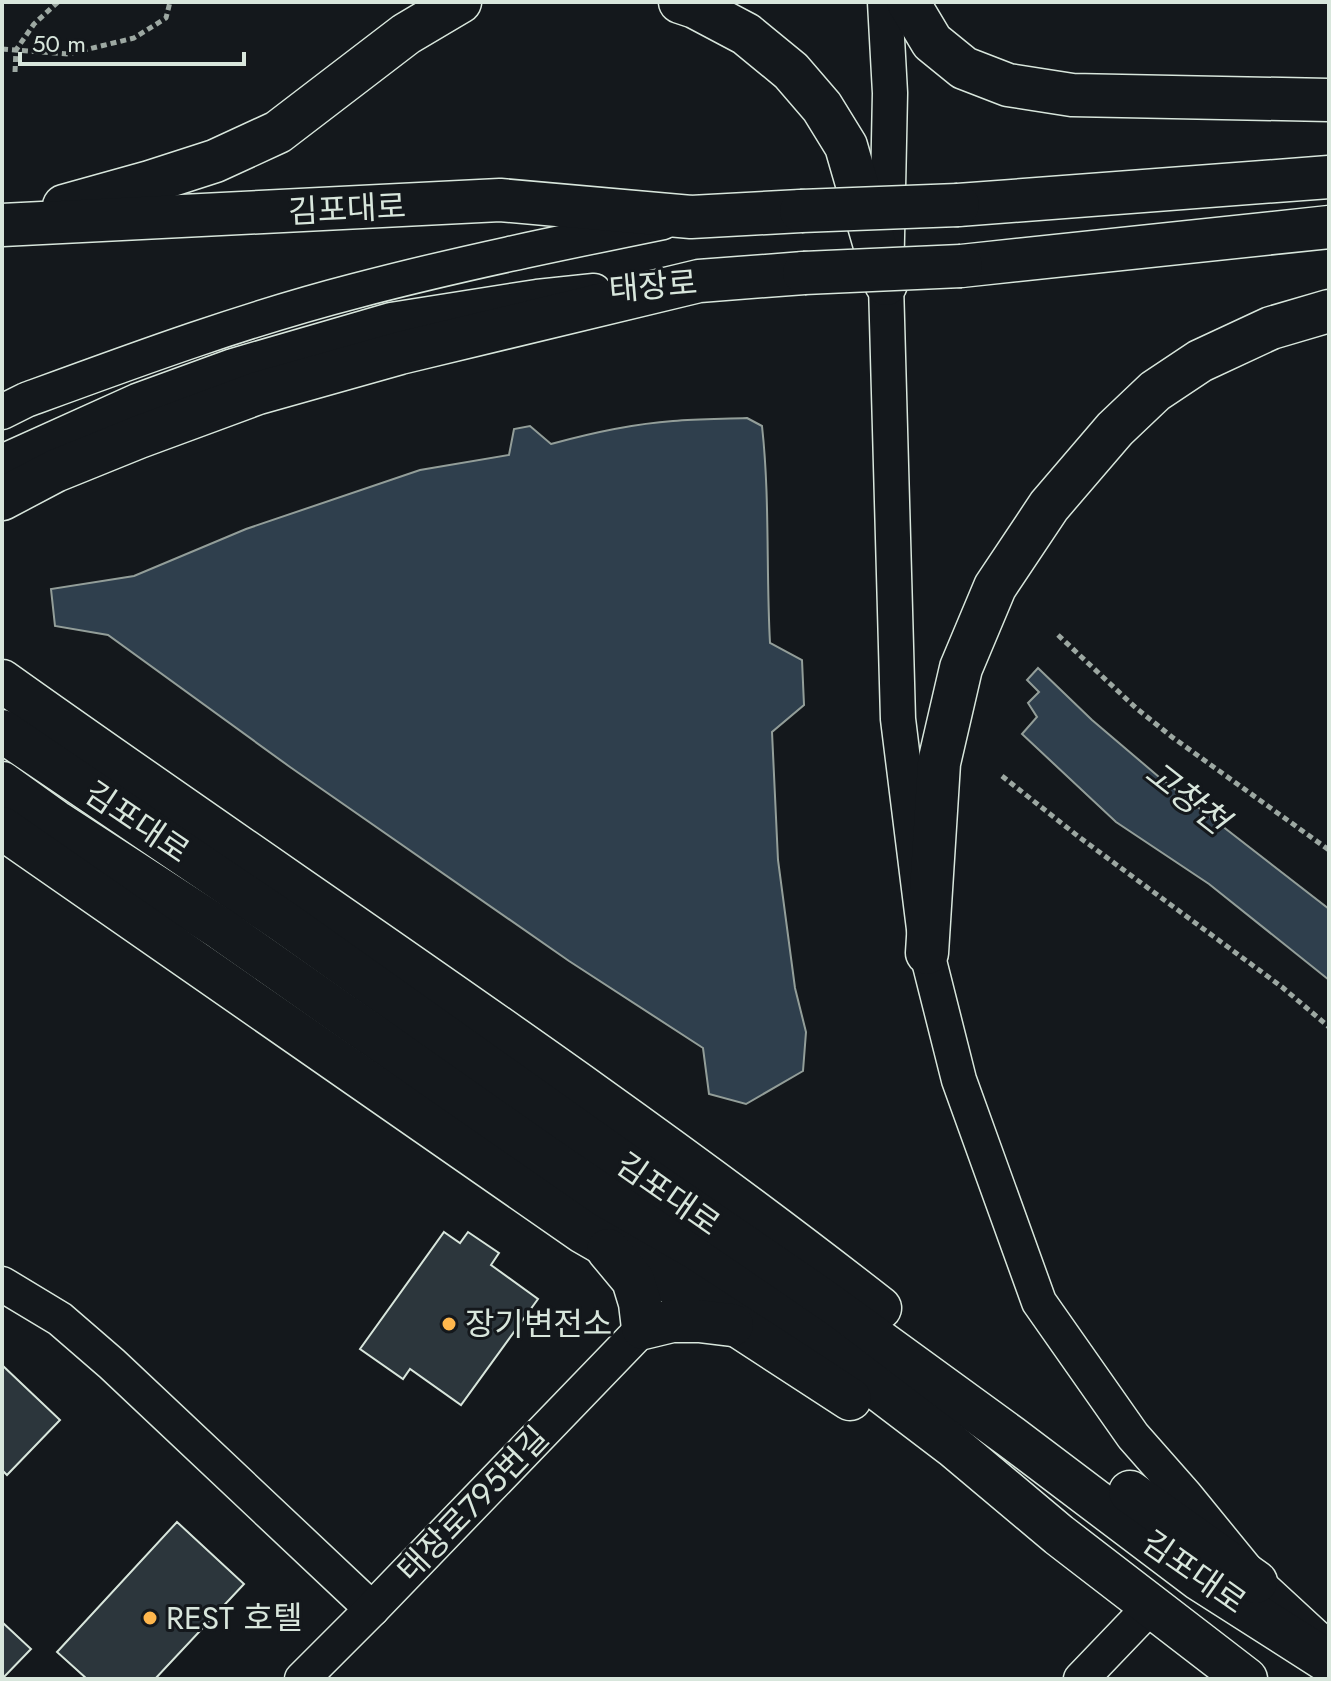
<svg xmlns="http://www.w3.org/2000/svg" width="1331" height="1681" font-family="Jost,'Noto Sans KR',sans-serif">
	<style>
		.water { fill: #2f3f4d; stroke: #939e99; stroke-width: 2 }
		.building { fill: #2c363c; stroke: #d8e6dc; stroke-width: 2 }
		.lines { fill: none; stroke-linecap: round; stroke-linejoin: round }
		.minor-casing { stroke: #d8e6dc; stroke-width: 37 }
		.major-casing { stroke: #d8e6dc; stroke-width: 45 }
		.path { stroke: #9da8a2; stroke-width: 5; stroke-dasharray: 6 4; stroke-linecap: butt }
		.minor { stroke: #14181c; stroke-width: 34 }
		.major { stroke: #14181c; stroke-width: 42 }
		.major-bridge-casing { stroke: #d8e6dc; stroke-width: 45; stroke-linecap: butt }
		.major-bridge { stroke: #14181c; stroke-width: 42 }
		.poi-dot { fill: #ffb74d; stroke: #14181c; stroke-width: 3 }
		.labels { text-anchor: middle; stroke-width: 6; stroke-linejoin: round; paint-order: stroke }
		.street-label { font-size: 32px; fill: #d8e6dc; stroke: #14181c }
		.poi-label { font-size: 32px; fill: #d8e6dc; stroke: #14181c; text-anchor: start }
		.water-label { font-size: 34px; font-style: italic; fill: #d8e6dc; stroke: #14181c }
	</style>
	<rect width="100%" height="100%" fill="#14181c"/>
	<g class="water">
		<path d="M747,418L762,426C770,498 766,571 770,643L802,660L804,705L772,732L778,860L795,988L806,1032L803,1071L746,1104L709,1094L703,1048L569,961L290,767L108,635L55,626L51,589L134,576L246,529L420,470L509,455L514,429L530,426L551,444C591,433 632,424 673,421C697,419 722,419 747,418Z"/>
		<polygon points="1038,668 1092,720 1159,777 1329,909 1329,980 1209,884 1116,822 1022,734 1037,717 1028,703 1039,692 1027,680"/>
	</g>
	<g class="building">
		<polygon points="444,1232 460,1243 468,1232 499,1253 491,1265 538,1299 461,1405 410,1369 403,1379 360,1349"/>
		<polygon points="2,1365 60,1420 7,1475 2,1470"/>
		<polygon points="177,1522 244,1584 155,1679 87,1679 57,1652"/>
		<polygon points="2,1622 31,1649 2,1679"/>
	</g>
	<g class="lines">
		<g class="minor-casing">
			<g id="minor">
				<polyline points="885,2 890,93 886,284 898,719 927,953 959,1080 1039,1302 1133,1436 1185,1495 1256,1582 1321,1642"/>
				<path d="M2,412L26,400C135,360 243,320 355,291C457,264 560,243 663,222"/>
				<polyline points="2,462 137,401 233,366 391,320 537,297 594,291"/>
				<polyline points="2,1284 60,1319 112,1364 372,1609"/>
				<polyline points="302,1679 372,1609 643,1328"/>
				<polyline points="1081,1679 1151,1606"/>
			</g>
		</g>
		<g class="major-casing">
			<g id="major">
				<polyline points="680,2 695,7 746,34 791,71 822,107 846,146 886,284"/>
				<polyline points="908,2 932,42 964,68 1008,85 1072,95 1329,100"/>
				<polyline points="958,205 1329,177"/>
				<polyline points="64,206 150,182 215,161 278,132 406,34 460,2"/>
				<polyline points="2,225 500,200 691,217 801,211"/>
				<polyline points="961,266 1329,227"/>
				<polyline points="2,499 55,471 139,437 258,393 400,353 699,281 804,273"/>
				<path d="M2,681C295,890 597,1086 880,1308"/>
				<polyline points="2,731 284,922 632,1169 820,1298 1011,1437 1199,1579 1329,1662"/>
				<polyline points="2,783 55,821 221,929 543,1155 815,1341 953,1446 1059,1535 1246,1679"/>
				<polyline points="2,828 583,1232 675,1285 850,1399"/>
				<polyline points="927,953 939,763 961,668 995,587 1049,506 1115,429 1155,391 1200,361 1271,328 1329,311"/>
				<polyline points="608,1250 633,1280 640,1303 643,1328 672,1321 699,1321 732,1325"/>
				<polyline points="1130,1492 1256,1582"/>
			</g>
		</g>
		<g class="path">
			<polyline points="2,49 68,54 134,38 166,18 170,2"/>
			<polyline points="15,72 16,50 34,24 58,2"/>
			<polyline points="1058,635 1136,708 1172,737 1329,850"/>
			<polyline points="1002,776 1079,837 1282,987 1329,1027"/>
		</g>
		<use href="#minor" class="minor"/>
		<use href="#major" class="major"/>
		<g class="major-bridge-casing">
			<g id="major-bridge">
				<polyline points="801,211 958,205"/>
				<polyline points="804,273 961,266"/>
			</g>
		</g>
		<use href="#major-bridge" class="major-bridge"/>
	</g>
	<g class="poi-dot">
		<circle cx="449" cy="1324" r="8"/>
		<circle cx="150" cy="1618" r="8"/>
	</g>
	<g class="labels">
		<g class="street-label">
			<text transform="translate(347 209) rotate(-3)" y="11">김포대로</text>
			<text transform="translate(653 286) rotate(-5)" y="11">태장로</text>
			<text transform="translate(137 822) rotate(34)" y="11">김포대로</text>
			<text transform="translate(668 1194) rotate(35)" y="11">김포대로</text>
			<text transform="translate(473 1504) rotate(-46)" y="11">태장로795번길</text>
			<text transform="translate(1194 1572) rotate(35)" y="11">김포대로</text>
		</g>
		<g class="poi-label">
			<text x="465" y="1335">장기변전소</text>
			<text x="166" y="1629">REST 호텔</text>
		</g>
		<g class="water-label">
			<text transform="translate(1187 797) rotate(38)" y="12">고창천</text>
		</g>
	</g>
	<rect width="1331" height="1681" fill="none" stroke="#d8e6dc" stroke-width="8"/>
	<path d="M20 52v12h224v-12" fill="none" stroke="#d8e6dc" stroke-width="4"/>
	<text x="32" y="52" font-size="24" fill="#d8e6dc" stroke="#14181c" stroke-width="6" paint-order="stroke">50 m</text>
</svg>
